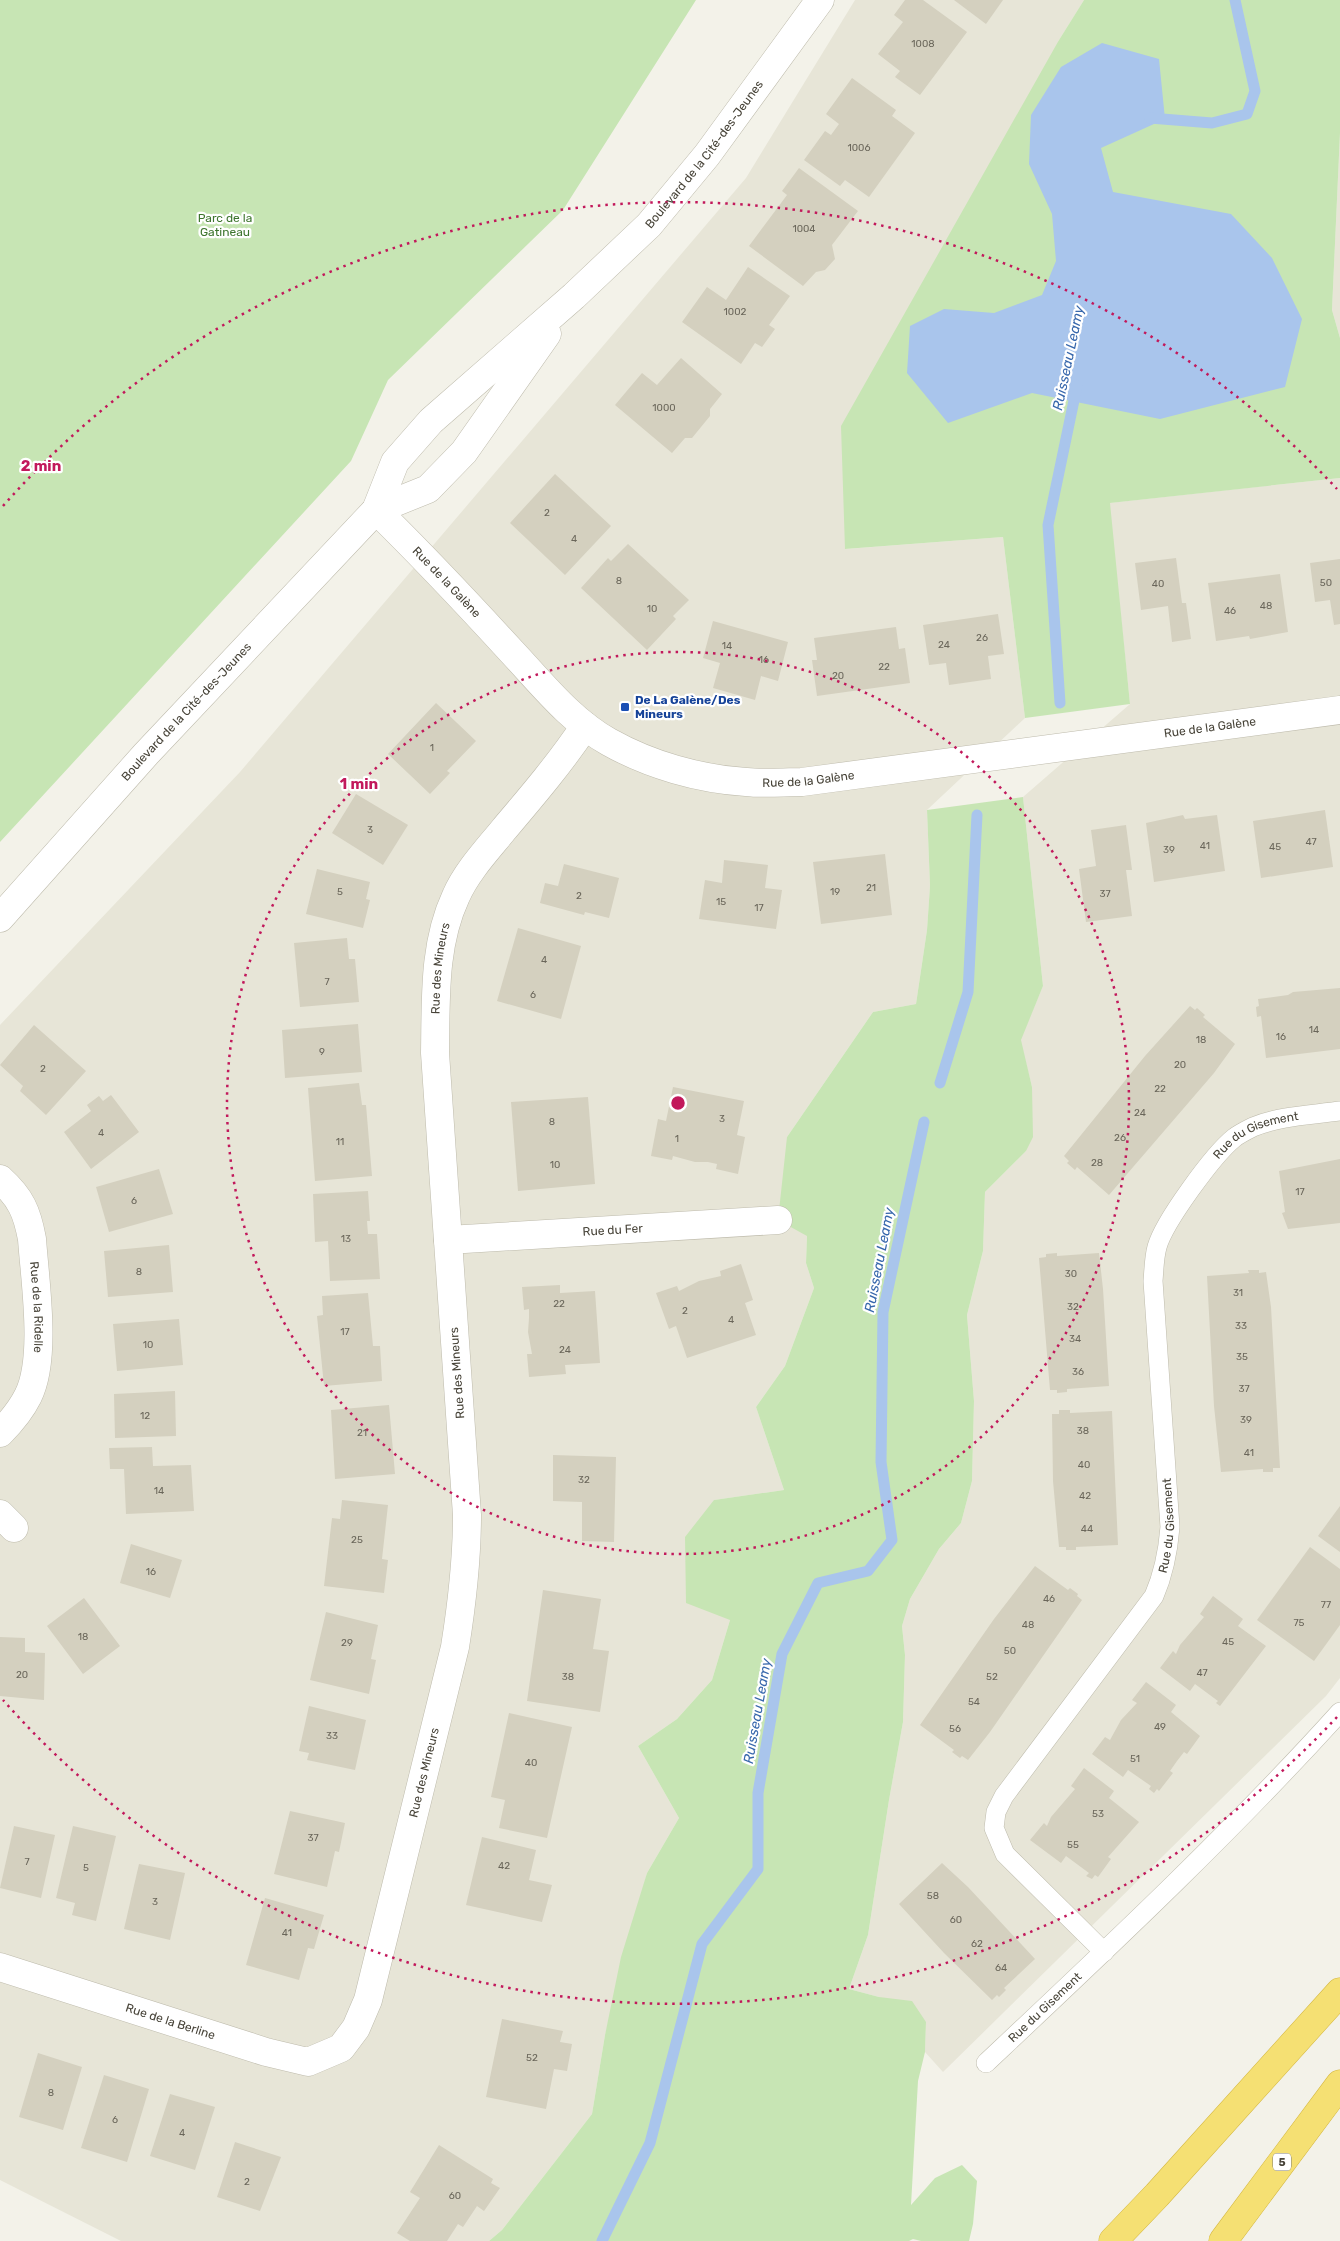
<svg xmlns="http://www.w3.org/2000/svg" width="1340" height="2241" font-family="Rubik,sans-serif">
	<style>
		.residential { fill: #e7e5d7 }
		.green { fill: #c7e5b4 }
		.water { fill: #a9c5ec }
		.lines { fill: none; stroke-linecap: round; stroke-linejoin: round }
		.stream { stroke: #a9c5ec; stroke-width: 11 }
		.building { fill: #d4d0bf }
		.service-casing { stroke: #bebbac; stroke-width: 20 }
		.minor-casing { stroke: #bebbac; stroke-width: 29 }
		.tertiary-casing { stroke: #bebbac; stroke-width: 29 }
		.motorway-casing { stroke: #d4b742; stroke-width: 29 }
		.service { stroke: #fff; stroke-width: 19 }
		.minor { stroke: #fff; stroke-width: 28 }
		.tertiary { stroke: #fff; stroke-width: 28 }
		.motorway { stroke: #f5e073; stroke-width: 28 }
		.ring { fill: none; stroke: #c2185b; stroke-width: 2.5; stroke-dasharray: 2.5 5 }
		.transit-dot { fill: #1a4fb4; stroke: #fff; stroke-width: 2 }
		.labels { text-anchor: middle; stroke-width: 4.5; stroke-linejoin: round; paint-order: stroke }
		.number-label { font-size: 10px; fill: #6a665a }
		.shield { fill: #fff; stroke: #7e7b74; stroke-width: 1 }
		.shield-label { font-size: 11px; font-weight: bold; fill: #474338 }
		.street-label { font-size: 12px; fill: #474338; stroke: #fff }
		.park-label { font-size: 12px; fill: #3d752e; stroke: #fff }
		.transit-label { font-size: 12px; font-weight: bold; fill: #164399; stroke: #fff; text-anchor: start }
		.water-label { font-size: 14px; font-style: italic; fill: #3767ac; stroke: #fff }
		.centre { fill: #c2185b; stroke: #fff; stroke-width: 2.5 }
		.ring-label { font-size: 15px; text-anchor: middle; font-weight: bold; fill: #c2185b; stroke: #fff; stroke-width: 4.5; stroke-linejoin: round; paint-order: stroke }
	</style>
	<rect width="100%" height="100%" fill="#f3f2e9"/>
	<g class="residential">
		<polygon points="855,0 1084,0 1059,40 846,549 1003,537 1025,718 927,810 930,886 927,930 916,1004 873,1012 787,1137 807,1236 806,1263 814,1288 785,1366 756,1407 784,1490 714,1500 730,1620 712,1680 677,1719 638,1746 679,1818 647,1873 605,2035 592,2114 502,2230 489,2241 121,2241 0,2180 0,1025 240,772 746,178"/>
		<polygon points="1340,133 1340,338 1332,310"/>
		<polygon points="1340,478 1340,1678 1326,1696 943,2072 925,2052 926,2022 879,1997 849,1989 868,1935 889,1800 903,1722 905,1655 902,1626 910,1599 939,1549 961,1523 972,1481 974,1401 967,1315 983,1251 985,1192 1026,1151 1032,1087 1020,1040 1043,986 1023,797 1130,704 1109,503"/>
	</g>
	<g class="green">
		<polygon points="0,0 696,0 563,210 388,380 351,461 0,842"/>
		<polygon points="1084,0 1340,0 1340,133 1332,310 1340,338 1340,478 1110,503 1130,704 1025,718 1003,537 845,549 841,426 1059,40"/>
		<polygon points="1023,797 1043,986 1021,1040 1032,1087 1033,1137 1026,1151 985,1192 983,1251 967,1315 974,1401 972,1481 961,1523 939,1549 910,1599 902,1626 905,1655 903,1722 889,1800 868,1935 849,1989 879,1997 912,2001 926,2022 925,2052 918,2081 911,2205 935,2178 962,2165 977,2181 973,2224 969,2241 921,2241 913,2239 909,2241 489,2241 502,2230 592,2114 605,2035 621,1957 647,1873 679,1818 638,1746 677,1719 712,1680 730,1620 686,1603 685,1537 714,1500 784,1490 756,1407 785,1366 814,1288 806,1263 807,1236 778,1220 787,1137 873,1012 916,1004 927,930 930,886 927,810"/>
	</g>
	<polygon class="water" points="1102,43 1159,59 1165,119 1101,148 1113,192 1231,214 1272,258 1302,319 1285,387 1160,419 1032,393 948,423 907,373 910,326 944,309 994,313 1042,295 1056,261 1052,214 1029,164 1031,115 1061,67"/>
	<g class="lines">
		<g class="stream">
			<polyline points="1150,118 1212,123 1247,114 1255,91 1235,0"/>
			<polyline points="1060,703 1048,525 1077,386"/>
			<polyline points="940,1083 968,992 977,815"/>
			<polyline points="602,2241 650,2143 702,1944 758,1869 758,1793 782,1654 818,1583 868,1571 892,1540 881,1462 883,1312 924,1122"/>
		</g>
	</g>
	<g class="building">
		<polygon points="905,0 923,0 967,32 920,95 895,77 900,71 878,54 903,22 894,15"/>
		<polygon points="954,0 1003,0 986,24"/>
		<polygon points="852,78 896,110 892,116 915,133 869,197 845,180 840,186 804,160 825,131 831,135 839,124 826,114"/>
		<polygon points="799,168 858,211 832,245 835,259 825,270 816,272 803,286 749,246 787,195 782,191"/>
		<polygon points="748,267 790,296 769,325 775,329 762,347 755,343 741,364 682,322 707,287 726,300"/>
		<polygon points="681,358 722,394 710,409 710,416 692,438 685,438 672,453 615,405 642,373 657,385"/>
		<polygon points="555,474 611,526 565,575 510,523"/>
		<polygon points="628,544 689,600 673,616 676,619 647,650 581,588 608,558 611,561"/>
		<polygon points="1176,558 1182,603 1186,603 1191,639 1172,642 1168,606 1141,610 1135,563"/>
		<polygon points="1340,559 1340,624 1334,625 1330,600 1315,602 1310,563"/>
		<polygon points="1280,574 1288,632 1250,639 1249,636 1216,641 1208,583"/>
		<polygon points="998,614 1004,654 988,656 991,679 949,685 946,663 929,665 923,625"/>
		<polygon points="713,621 788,642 778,681 761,676 755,700 713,688 720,663 703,658"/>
		<polygon points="896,627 899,649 905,648 910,683 817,696 812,660 817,660 814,638"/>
		<polygon points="436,703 476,741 447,771 450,773 430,794 388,754"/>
		<polygon points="356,794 408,825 383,865 332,833"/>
		<polygon points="1325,810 1333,867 1261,878 1253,821"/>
		<polygon points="1183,815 1185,819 1217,815 1225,871 1154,882 1146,823"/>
		<polygon points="1126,825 1132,870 1126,870 1132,916 1086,922 1079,869 1096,866 1091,830"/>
		<polygon points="885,854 892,915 821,924 813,862"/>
		<polygon points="724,860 768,865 765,888 782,890 776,929 699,919 705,880 722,883"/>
		<polygon points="564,864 619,878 609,918 585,912 584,915 540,903 545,883 558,886"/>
		<polygon points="317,869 370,882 366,899 370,900 363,928 306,914"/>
		<polygon points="518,928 581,946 561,1019 497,1001"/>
		<polygon points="347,938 349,959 355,959 359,1002 300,1007 294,943"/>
		<polygon points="1340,988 1340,1049 1266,1058 1261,1016 1257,1017 1256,1007 1259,1006 1258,999 1288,995 1293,992"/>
		<polygon points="1190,1006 1195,1010 1197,1008 1205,1015 1203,1017 1235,1044 1214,1073 1109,1195 1077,1167 1075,1170 1067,1163 1069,1161 1064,1156 1145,1056"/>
		<polygon points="358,1024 362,1072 285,1078 282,1030"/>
		<polygon points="34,1025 86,1071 46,1115 20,1091 23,1086 0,1065"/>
		<polygon points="359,1083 362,1105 366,1105 372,1176 315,1181 308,1088"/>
		<polygon points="673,1087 744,1101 737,1135 745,1137 738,1174 716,1169 717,1164 708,1162 695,1162 673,1156 672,1160 651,1156 658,1119 666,1121"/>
		<polygon points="111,1095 139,1132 91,1169 64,1132 91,1111 87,1105 99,1096 103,1101"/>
		<polygon points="588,1097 595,1184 518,1191 511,1102"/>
		<polygon points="1340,1159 1340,1223 1288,1229 1282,1213 1285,1212 1279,1171"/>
		<polygon points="159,1169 173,1214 109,1232 96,1187"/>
		<polygon points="368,1191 370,1221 367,1221 368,1234 377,1234 380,1279 330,1281 328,1241 315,1242 313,1194"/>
		<polygon points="169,1245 173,1292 108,1297 104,1251"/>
		<polygon points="1057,1253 1057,1256 1099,1253 1103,1289 1109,1386 1067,1389 1067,1392 1057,1393 1057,1390 1050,1390 1039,1258 1046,1257 1046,1254"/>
		<polygon points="741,1264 753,1300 745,1303 756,1335 687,1358 676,1326 669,1329 656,1293 677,1286 679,1291 699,1281 721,1276 720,1271"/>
		<polygon points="1248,1270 1259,1270 1259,1273 1266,1272 1271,1307 1280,1468 1273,1468 1273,1472 1263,1472 1263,1469 1221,1472 1214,1406 1207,1276 1249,1273"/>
		<polygon points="560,1285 560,1293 595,1291 600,1363 565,1365 566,1374 529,1377 527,1354 532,1354 528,1332 529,1318 529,1309 524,1310 522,1287"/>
		<polygon points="368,1293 373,1346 380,1346 382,1381 324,1386 317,1316 323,1315 322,1296"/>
		<polygon points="179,1319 183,1365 117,1371 113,1324"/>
		<polygon points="175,1391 176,1436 115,1438 114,1394"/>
		<polygon points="389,1405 395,1474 335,1479 331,1410"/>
		<polygon points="1059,1410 1070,1410 1070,1413 1112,1411 1118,1545 1076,1547 1076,1550 1066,1550 1066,1547 1059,1547 1053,1481 1052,1414 1059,1414"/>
		<polygon points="152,1447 153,1466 191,1465 194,1511 126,1514 124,1469 110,1469 109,1448"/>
		<polygon points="553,1455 616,1457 614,1542 582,1541 582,1502 553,1501"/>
		<polygon points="342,1500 388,1505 382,1559 388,1560 384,1593 324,1586 332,1518 340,1519"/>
		<polygon points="1340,1506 1340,1552 1318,1536"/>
		<polygon points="131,1544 182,1560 170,1598 120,1583"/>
		<polygon points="1310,1547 1340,1569 1340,1625 1314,1661 1257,1620"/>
		<polygon points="1035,1566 1068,1590 1070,1588 1078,1594 1077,1596 1082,1600 990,1732 968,1760 962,1756 960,1758 952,1752 954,1750 920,1725 994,1619"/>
		<polygon points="543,1590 601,1599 593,1649 609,1651 600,1712 527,1701"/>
		<polygon points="1213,1596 1243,1619 1238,1626 1266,1646 1220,1706 1216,1703 1218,1701 1195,1684 1190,1691 1160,1668 1173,1651 1176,1654 1180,1645 1204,1617 1200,1614"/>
		<polygon points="84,1598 120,1646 83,1674 47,1626"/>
		<polygon points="326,1612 378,1625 371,1659 376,1660 369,1694 310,1680"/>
		<polygon points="0,1637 25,1638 25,1652 45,1653 44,1700 0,1696"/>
		<polygon points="1146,1682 1176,1705 1171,1712 1200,1736 1187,1754 1184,1752 1177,1761 1170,1771 1173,1773 1159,1791 1157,1789 1154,1793 1149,1789 1151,1786 1128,1770 1123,1777 1092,1754 1105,1737 1110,1740 1121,1720 1137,1703 1132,1700"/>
		<polygon points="309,1706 366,1720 355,1770 307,1760 309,1753 299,1751"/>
		<polygon points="509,1713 572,1727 547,1838 499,1828 505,1800 491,1797"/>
		<polygon points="1084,1768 1114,1791 1109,1798 1139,1822 1108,1857 1111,1859 1098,1877 1095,1875 1092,1879 1086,1876 1089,1873 1066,1856 1061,1863 1030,1840 1044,1823 1047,1826 1051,1817 1075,1789 1071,1786"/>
		<polygon points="290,1811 345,1823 339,1852 335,1851 327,1887 274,1874"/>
		<polygon points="14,1826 55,1835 41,1898 0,1888"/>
		<polygon points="73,1826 116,1836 96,1921 72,1915 75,1903 56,1898"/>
		<polygon points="482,1837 536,1850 529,1880 552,1885 542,1922 466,1905"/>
		<polygon points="942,1863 968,1887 1035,1959 1004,1988 1006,1990 999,1997 997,1995 992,2000 944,1953 899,1904"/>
		<polygon points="139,1864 185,1873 170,1940 124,1929"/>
		<polygon points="265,1898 324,1915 314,1949 308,1948 299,1980 246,1965"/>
		<polygon points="502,2019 563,2031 560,2042 572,2044 567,2071 554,2069 546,2109 486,2097"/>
		<polygon points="38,2053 82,2067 63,2130 19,2117"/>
		<polygon points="104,2075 149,2089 127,2162 81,2148"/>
		<polygon points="170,2094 215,2107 195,2170 150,2156"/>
		<polygon points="235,2142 281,2157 260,2211 217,2197"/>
		<polygon points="439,2145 493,2179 491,2183 500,2188 484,2211 477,2206 463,2227 458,2224 447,2241 410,2241 397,2233 420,2198 410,2192"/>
	</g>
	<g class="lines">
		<g class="service-casing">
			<g id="service">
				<path id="s1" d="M1104,1952L1005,1854L994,1828L996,1812L1004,1796L1154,1596C1164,1573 1168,1552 1170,1527L1153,1281C1154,1270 1154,1258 1157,1247C1164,1222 1213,1155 1234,1138C1239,1134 1247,1130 1253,1127C1279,1116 1312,1115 1340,1111"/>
				<path id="s2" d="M986,2063C1107,1949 1229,1835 1340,1712"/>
			</g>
		</g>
		<g class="minor-casing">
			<g id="minor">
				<path id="s3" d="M376,510C423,556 468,604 512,652C542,684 571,721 609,742C650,765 699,779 746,782C764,784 784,782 802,782L1340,710"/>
				<path id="s4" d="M0,1179C21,1198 27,1212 32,1239C35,1282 47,1358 28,1396C21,1410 11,1422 0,1433"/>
				<path id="s5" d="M448,1240L778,1220"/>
				<polyline points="0,1514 14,1528"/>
				<path id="s6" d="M0,1967L266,2052L308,2062L341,2048L356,2028L368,2000L455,1647C462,1603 467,1560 467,1515L435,1053C436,1000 433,945 456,896C467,871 488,849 505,828C533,795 561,762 585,726"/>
			</g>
		</g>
		<g class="tertiary-casing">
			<g id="tertiary">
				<polyline points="376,510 428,489 464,452 547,334"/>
				<path id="s7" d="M0,918L146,754L376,510L395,462L431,421L574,296L649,225L707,155L820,0"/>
			</g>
		</g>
		<g class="motorway-casing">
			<g id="motorway">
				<polyline points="1113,2241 1157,2195 1340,1992"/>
				<polyline points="1223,2241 1340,2084"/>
			</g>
		</g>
		<use href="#service" class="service"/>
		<use href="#minor" class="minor"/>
		<use href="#tertiary" class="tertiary"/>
		<use href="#motorway" class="motorway"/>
	</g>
	<g class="ring">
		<circle cx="678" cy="1103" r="451"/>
		<path d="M1337 1717A901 901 0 0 1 3 1700M3 506A901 901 0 0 1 1337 489"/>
	</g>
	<rect class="transit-dot" x="620" y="702" width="10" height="10" rx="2.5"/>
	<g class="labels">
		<g class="number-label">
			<text x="923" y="47">1008</text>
			<text x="859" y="151">1006</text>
			<text x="804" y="232">1004</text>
			<text x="735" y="315">1002</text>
			<text x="664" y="411">1000</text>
			<text x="547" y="516">2</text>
			<text x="574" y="542">4</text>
			<text x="619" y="584">8</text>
			<text x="1326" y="586">50</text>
			<text x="1158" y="587">40</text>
			<text x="1266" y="609">48</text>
			<text x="652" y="612">10</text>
			<text x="1230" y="614">46</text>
			<text x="982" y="641">26</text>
			<text x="944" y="648">24</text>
			<text x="727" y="649">14</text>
			<text x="764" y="663">16</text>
			<text x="884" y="670">22</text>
			<text x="838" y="679">20</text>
			<text x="432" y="751">1</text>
			<text x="370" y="833">3</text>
			<text x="1311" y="845">47</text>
			<text x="1205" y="849">41</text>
			<text x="1275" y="850">45</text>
			<text x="1169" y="853">39</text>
			<text x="871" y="891">21</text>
			<text x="340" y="895">5</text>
			<text x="835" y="895">19</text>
			<text x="1105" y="897">37</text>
			<text x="579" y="899">2</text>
			<text x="721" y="905">15</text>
			<text x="759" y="911">17</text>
			<text x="544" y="963">4</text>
			<text x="327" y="985">7</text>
			<text x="533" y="998">6</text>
			<text x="1314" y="1033">14</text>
			<text x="1281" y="1040">16</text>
			<text x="1201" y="1043">18</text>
			<text x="322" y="1055">9</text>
			<text x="1180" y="1068">20</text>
			<text x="43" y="1072">2</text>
			<text x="1160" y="1092">22</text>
			<text x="1140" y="1116">24</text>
			<text x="722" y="1122">3</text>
			<text x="552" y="1125">8</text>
			<text x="101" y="1136">4</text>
			<text x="1120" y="1141">26</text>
			<text x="677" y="1142">1</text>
			<text x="340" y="1145">11</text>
			<text x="1097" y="1166">28</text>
			<text x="555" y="1168">10</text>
			<text x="1300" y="1195">17</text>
			<text x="134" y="1204">6</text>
			<text x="346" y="1242">13</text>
			<text x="139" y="1275">8</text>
			<text x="1071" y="1277">30</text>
			<text x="1238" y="1296">31</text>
			<text x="559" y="1307">22</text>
			<text x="1073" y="1310">32</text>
			<text x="685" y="1314">2</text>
			<text x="731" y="1323">4</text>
			<text x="1241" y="1329">33</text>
			<text x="345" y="1335">17</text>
			<text x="1075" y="1342">34</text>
			<text x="148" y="1348">10</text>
			<text x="565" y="1353">24</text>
			<text x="1242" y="1360">35</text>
			<text x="1078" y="1375">36</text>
			<text x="1244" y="1392">37</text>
			<text x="145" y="1419">12</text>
			<text x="1246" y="1423">39</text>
			<text x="1083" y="1434">38</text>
			<text x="362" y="1436">21</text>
			<text x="1249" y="1456">41</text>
			<text x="1084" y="1468">40</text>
			<text x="584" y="1483">32</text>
			<text x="159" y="1494">14</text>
			<text x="1085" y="1499">42</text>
			<text x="1087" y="1532">44</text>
			<text x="357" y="1543">25</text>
			<text x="151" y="1575">16</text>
			<text x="1049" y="1602">46</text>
			<text x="1326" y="1608">77</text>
			<text x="1299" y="1626">75</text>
			<text x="1028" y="1628">48</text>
			<text x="83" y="1640">18</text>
			<text x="1228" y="1645">45</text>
			<text x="347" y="1646">29</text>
			<text x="1010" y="1654">50</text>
			<text x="1202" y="1676">47</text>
			<text x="22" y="1678">20</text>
			<text x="568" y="1680">38</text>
			<text x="992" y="1680">52</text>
			<text x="974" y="1705">54</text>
			<text x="1160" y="1730">49</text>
			<text x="955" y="1732">56</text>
			<text x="332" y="1739">33</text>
			<text x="1135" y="1762">51</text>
			<text x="531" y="1766">40</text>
			<text x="1098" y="1817">53</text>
			<text x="313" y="1841">37</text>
			<text x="1073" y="1848">55</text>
			<text x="27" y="1865">7</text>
			<text x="504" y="1869">42</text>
			<text x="86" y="1871">5</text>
			<text x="933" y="1899">58</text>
			<text x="155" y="1905">3</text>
			<text x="956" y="1923">60</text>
			<text x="287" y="1936">41</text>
			<text x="977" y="1947">62</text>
			<text x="1001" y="1971">64</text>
			<text x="532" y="2061">52</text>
			<text x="51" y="2096">8</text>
			<text x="115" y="2123">6</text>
			<text x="182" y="2136">4</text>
			<text x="247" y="2185">2</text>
			<text x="455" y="2199">60</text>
		</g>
		<rect class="shield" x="1273" y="2153.5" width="18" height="17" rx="4"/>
		<g class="shield-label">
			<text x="1282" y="2166">5</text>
		</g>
		<g class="street-label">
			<text dy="4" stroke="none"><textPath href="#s7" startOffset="1044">Boulevard de la Cité-des-Jeunes</textPath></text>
			<text dy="4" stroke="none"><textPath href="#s3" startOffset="101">Rue de la Galène</textPath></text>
			<text dy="4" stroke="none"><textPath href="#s7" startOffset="278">Boulevard de la Cité-des-Jeunes</textPath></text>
			<text dy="4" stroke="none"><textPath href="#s3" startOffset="941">Rue de la Galène</textPath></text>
			<text dy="4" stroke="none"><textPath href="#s3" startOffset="536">Rue de la Galène</textPath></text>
			<text dy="4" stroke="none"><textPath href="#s6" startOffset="1458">Rue des Mineurs</textPath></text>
			<text dy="4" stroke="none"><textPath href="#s1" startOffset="959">Rue du Gisement</textPath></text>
			<text dy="4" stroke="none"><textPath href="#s5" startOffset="165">Rue du Fer</textPath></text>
			<text dy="4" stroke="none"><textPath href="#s4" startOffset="138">Rue de la Ridelle</textPath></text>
			<text transform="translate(457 1373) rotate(-94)" y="4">Rue des Mineurs</text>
			<text dy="4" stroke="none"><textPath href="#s1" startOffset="524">Rue du Gisement</textPath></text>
			<text dy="4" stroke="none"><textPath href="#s6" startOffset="648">Rue des Mineurs</textPath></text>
			<text dy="4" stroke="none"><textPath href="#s2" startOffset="81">Rue du Gisement</textPath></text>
			<text dy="4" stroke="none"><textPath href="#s6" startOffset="179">Rue de la Berline</textPath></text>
		</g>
		<g class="park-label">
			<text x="225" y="222">Parc de la<tspan x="225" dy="14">Gatineau</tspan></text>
		</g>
		<g class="transit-label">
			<text x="635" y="704">De La Galène/Des<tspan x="635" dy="14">Mineurs</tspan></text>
		</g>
		<g class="water-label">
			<text transform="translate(1068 358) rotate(-78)" y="5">Ruisseau Leamy</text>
			<text transform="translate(879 1260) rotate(-79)" y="5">Ruisseau Leamy</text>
			<text transform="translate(757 1711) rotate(-80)" y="5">Ruisseau Leamy</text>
		</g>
	</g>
	<circle cx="678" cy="1103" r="8" class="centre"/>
	<g class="ring-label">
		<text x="41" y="471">2 min</text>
		<text x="359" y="789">1 min</text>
	</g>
</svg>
